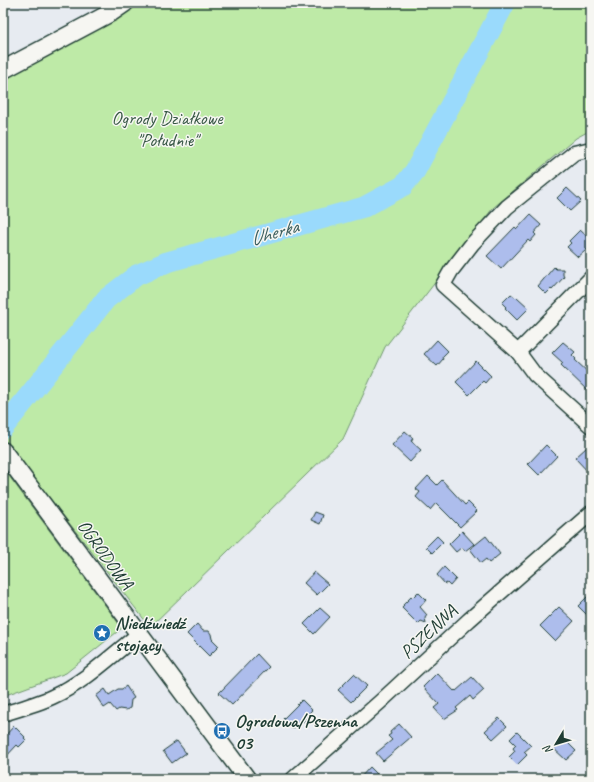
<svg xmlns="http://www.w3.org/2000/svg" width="594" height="782" font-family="Caveat,sans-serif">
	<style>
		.green { fill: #beeaa7; stroke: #6e946e }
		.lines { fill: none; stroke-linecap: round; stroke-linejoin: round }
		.river { stroke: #9adafc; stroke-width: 21 }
		.building { fill: #adbdec; stroke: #1f3d34 }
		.minor-casing { stroke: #1f3d34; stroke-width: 17 }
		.tertiary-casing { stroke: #1f3d34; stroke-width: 20 }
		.minor { stroke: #f6f6f2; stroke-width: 14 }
		.tertiary { stroke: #f6f6f2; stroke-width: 17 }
		.labels { text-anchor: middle; stroke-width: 3; stroke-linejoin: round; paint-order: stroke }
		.park-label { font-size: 19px; fill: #375745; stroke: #f6f6f2 }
		.street-label { font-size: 19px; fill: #1f3d34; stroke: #f6f6f2 }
		.poi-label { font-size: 19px; font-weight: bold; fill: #1f3d34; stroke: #f6f6f2; text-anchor: start }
		.water-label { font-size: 20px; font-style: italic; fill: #385c5c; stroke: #f6f6f2 }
	</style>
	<rect width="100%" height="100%" fill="#e7ebf1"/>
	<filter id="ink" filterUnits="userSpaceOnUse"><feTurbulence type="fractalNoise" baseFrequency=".025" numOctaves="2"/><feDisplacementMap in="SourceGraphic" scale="8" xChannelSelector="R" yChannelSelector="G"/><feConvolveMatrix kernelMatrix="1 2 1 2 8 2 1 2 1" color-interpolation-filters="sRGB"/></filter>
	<g filter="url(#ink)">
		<g class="green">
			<polygon points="134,3 591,3 591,130 576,138 493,208 385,347 343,439 150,627 3,438 3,76"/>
			<polygon points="3,468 122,628 66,673 3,696"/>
		</g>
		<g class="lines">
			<polyline class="river" points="3,428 106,299 137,275 167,262 364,207 403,186 415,171 505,3"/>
		</g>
		<g class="building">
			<polygon points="567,188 581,201 570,211 557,198"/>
			<polygon points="530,215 541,225 534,233 536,235 530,242 528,240 501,269 487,256 515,227 517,229"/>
			<polygon points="580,230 591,240 591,246 578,257 567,247 571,243 569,241"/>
			<polygon points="554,267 556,269 563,269 563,275 564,277 552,290 551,289 546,294 538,286"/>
			<polygon points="511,294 516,298 517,297 529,308 517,320 505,308 506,307 502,303"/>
			<polygon points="437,340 448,351 442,357 443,359 437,366 424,354"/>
			<polygon points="563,342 575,352 572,355 576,359 575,360 591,375 591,394 561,365 563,363 552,353"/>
			<polygon points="476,361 491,376 485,383 483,381 469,395 456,382"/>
			<polygon points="405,431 413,438 411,441 421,450 410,462 392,445"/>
			<polygon points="546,445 557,456 539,475 528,464"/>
			<polygon points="587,447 591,452 591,475 575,458"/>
			<polygon points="428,476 437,485 442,480 465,505 468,502 477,511 460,527 436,503 430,510 416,497 420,492 416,489"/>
			<polygon points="315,512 323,515 320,524 311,520"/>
			<polygon points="462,531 474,544 465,551 462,547 456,552 449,544"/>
			<polygon points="437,536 443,542 432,553 426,547"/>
			<polygon points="486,536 500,554 489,563 486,559 481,563 470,549"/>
			<polygon points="444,567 456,579 450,586 447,583 445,584 437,575"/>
			<polygon points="314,572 328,584 317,595 304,583"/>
			<polygon points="418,592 426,600 420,607 427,615 425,618 426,623 421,621 418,624 402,608 404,606 403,605 411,597 412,598"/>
			<polygon points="591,593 591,619 578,606"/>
			<polygon points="559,607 574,621 555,641 540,626"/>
			<polygon points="320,608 330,617 314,634 304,624"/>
			<polygon points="197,624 203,631 209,631 211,634 212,639 219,646 209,656 187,634"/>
			<polygon points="257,654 269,667 232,705 219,693"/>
			<polygon points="437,673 454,691 455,690 456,691 472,677 484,690 473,700 470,696 456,708 458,710 444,719 434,708 439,704 423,687"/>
			<polygon points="354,674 367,686 351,702 338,690"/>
			<polygon points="126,686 134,698 131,700 130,708 126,710 119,709 116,711 110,704 104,708 96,696 105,689 109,695 118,689 122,689"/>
			<polygon points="302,700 312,710 308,714 309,715 303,722 301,720 292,729 283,719"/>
			<polygon points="499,718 507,726 493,739 485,731"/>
			<polygon points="399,724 411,737 383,761 376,753 392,740 388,736 391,734 390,732"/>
			<polygon points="14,726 25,737 24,738 26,740 19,747 17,745 3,760 3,738"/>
			<polygon points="517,732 531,746 524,752 527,755 517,765 509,757 515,751 513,748 516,745 510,739"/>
			<polygon points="563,738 576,751 566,760 553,748"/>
			<polygon points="177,741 186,753 172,763 163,751"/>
			<polygon points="370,767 377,774 372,779 359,779"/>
		</g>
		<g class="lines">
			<g class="minor-casing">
				<g id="minor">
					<polyline points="591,149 574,153 507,207 472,244 451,271 443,285 518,352 535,375 591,426"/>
					<polyline points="518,352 591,278"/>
					<path d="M3,714C19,709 37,704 52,697C85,682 111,656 139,634"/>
					<polyline points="293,779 380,702 469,620 591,513"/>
				</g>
			</g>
			<g class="tertiary-casing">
				<g id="tertiary">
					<polyline points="3,70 112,12 125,3"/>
					<polyline points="3,451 247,779"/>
				</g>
			</g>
			<use href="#minor" class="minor"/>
			<use href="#tertiary" class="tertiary"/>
		</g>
	</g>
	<defs>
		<g id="sight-disc" transform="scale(0.9)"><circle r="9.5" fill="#1f6fb2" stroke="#f6f6f2"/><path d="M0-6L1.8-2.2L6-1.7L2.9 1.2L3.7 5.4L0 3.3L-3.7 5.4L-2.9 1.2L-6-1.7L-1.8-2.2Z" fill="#fff"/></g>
		<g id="bus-disc" transform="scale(0.9)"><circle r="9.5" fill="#1f6fb2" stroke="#f6f6f2"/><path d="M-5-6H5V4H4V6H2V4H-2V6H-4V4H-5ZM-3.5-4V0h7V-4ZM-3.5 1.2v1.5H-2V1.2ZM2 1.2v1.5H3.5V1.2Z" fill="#fff"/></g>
	</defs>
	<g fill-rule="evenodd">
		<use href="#sight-disc" x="102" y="633"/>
		<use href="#bus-disc" x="222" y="731"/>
	</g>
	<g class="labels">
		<g class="park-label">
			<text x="167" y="124">Ogrody Działkowe<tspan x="167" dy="22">"Południe"</tspan></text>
		</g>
		<g class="street-label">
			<text transform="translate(106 554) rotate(54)" y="7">OGRODOWA</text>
			<text transform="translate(428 631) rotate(-43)" y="7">PSZENNA</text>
		</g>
		<g class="poi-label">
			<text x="115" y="629">Niedźwiedź<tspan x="115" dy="22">stojący</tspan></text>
			<text x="235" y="727">Ogrodowa/Pszenna<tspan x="235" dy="22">03</tspan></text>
		</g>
		<g class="water-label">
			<text transform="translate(274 232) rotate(-16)" y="7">Uherka</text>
		</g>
	</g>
	<rect width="594" height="782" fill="none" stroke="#f6f6f2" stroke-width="16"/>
	<rect x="8" y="8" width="578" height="766" fill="none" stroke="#1f3d34" stroke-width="1.5" filter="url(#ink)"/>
	<g transform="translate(556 744) rotate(232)" stroke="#f6f6f2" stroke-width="3" paint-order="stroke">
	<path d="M0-3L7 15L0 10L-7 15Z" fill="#1f3d34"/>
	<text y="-6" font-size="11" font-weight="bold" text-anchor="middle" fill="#1f3d34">N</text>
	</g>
</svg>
